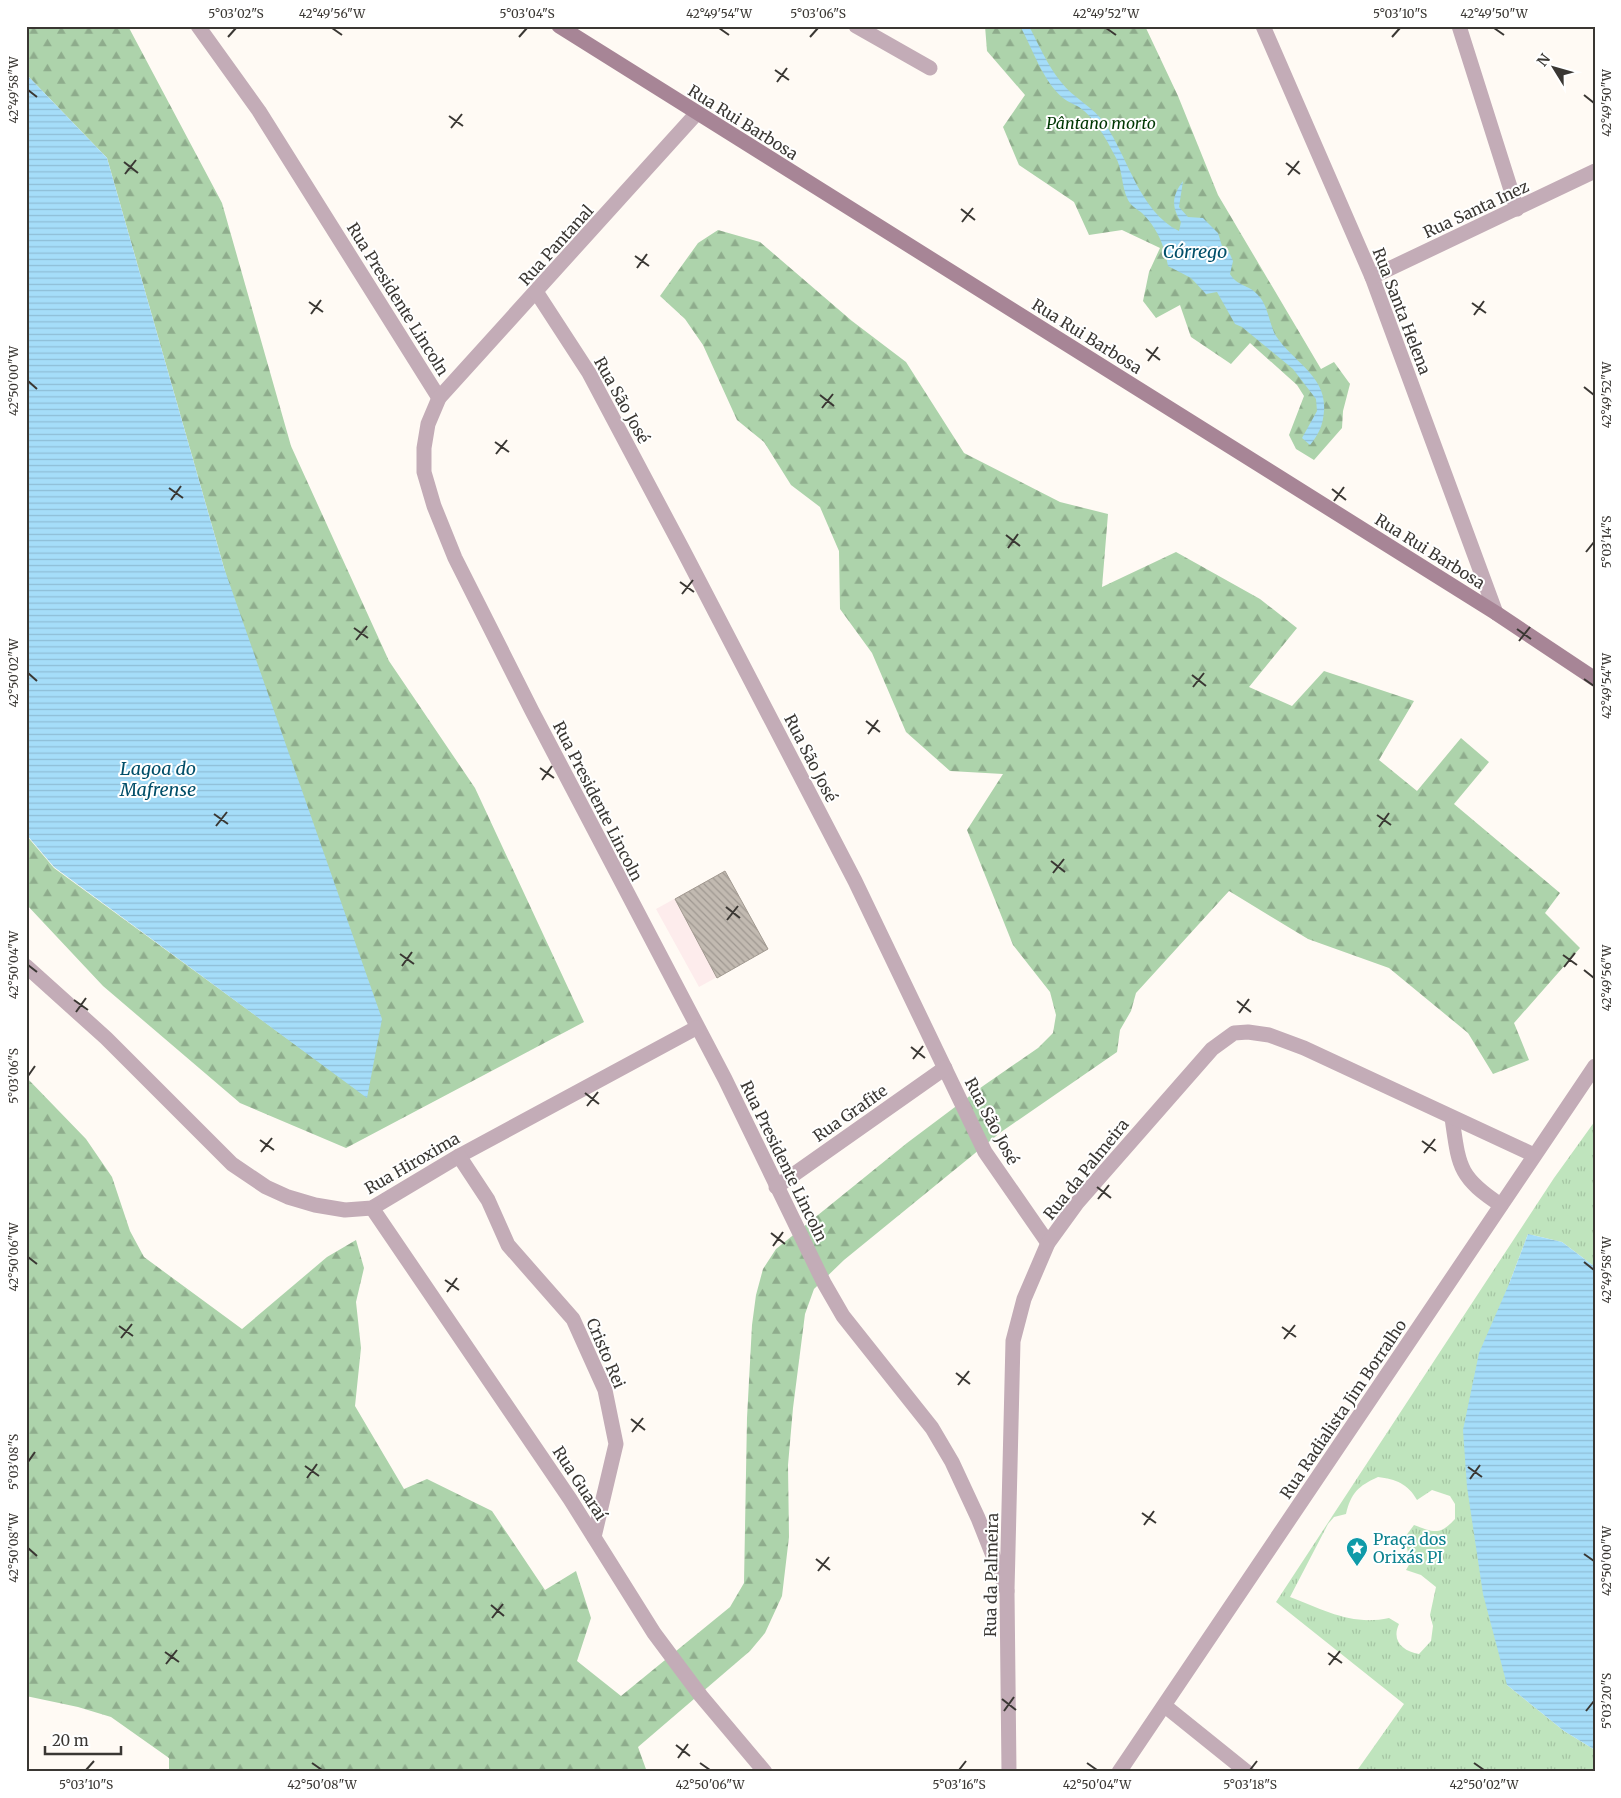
<svg xmlns="http://www.w3.org/2000/svg" width="1621" height="1798" font-family="Merriweather,serif">
	<style>
		.education { fill: #fdecec }
		.forest { fill: url(#forest-firs) }
		.park { fill: url(#park-tufts); fill-rule: evenodd }
		.water { fill: url(#water-rules) }
		.building { fill: url(#building-back-hatch); stroke: #a19990 }
		.lines { fill: none; stroke-linecap: round; stroke-linejoin: round }
		.street { stroke: #c3acb7; stroke-width: 15 }
		.secondary { stroke: #a78596; stroke-width: 15 }
		.ticks { fill: none; stroke: #3a3733; stroke-width: 2 }
		.labels { text-anchor: middle; stroke-width: 4; stroke-linejoin: round; paint-order: stroke }
		.street-label { font-size: 16px; fill: #3a3733; stroke: #fff }
		.park-label { font-size: 16px; font-style: italic; fill: #003703; stroke: #fff }
		.culture-label { font-size: 16px; fill: #0d838f; stroke: #fff; text-anchor: start }
		.water-label { font-size: 18px; font-style: italic; fill: #004e69; stroke: #fff }
		.neatline { fill: none; stroke: #3a3733; stroke-width: 2 }
		.ticks-label { font-size: 12px; text-anchor: middle; fill: #3a3733 }
	</style>
	<defs>
		<pattern id="forest-firs" width="22" height="20" patternUnits="userSpaceOnUse" patternTransform="scale(1.25)"><rect width="22" height="20" fill="#add3ab"/><path d="M5 1l3.5 6h-7zM16 11l3.5 6h-7z" fill="#8eac8c"/></pattern>
		<pattern id="park-tufts" width="24" height="20" patternUnits="userSpaceOnUse" patternTransform="scale(1.25)"><rect width="24" height="20" fill="#bfe4bd"/><path d="M3 7l-1-3M5 7V3M7 7l1-3M15 17l-1-3M17 17v-4M19 17l1-3" fill="none" stroke="#a5c4a3"/></pattern>
		<pattern id="water-rules" width="6" height="5" patternUnits="userSpaceOnUse" patternTransform="scale(1.25)"><rect width="6" height="5" fill="#a5ddf9"/><path d="M0 2.5h6" fill="none" stroke="#8fbed6"/></pattern>
		<pattern id="building-back-hatch" width="6" height="6" patternUnits="userSpaceOnUse" patternTransform="scale(1.25)"><rect width="6" height="6" fill="#c2bab1"/><path d="M-1 5l2 2M0 0l6 6M5-1l2 2" fill="none" stroke="#9f9891"/></pattern>
	</defs>
	<rect width="100%" height="100%" fill="#fffaf4"/>
	<polygon class="education" points="725,871 768,949 699,987 656,909"/>
	<g class="forest">
		<polygon points="26,26 128,26 222,203 291,446 389,661 475,788 584,1022 346,1148 240,1103 103,986 26,904 26,835 54,868 367,1097 224,568 107,158 26,74"/>
		<polygon points="985,26 1145,26 1178,96 1218,195 1321,369 1334,362 1350,384 1343,411 1342,428 1314,460 1296,449 1289,435 1304,396 1297,385 1250,343 1231,364 1191,337 1180,305 1156,318 1143,301 1149,272 1160,248 1122,230 1089,235 1074,202 1019,165 1003,127 1025,95 987,51"/>
		<polygon points="718,230 760,242 852,321 906,362 964,453 1060,502 1108,514 1102,587 1176,552 1260,599 1297,628 1249,687 1292,706 1324,671 1414,701 1379,760 1417,791 1461,738 1489,762 1454,804 1560,893 1545,913 1580,948 1514,1023 1529,1060 1493,1074 1468,1033 1389,968 1308,939 1229,891 1136,993 1131,1011 1120,1030 1117,1052 1001,1132 844,1260 814,1289 805,1314 793,1408 788,1465 789,1537 782,1596 765,1633 750,1651 638,1747 647,1772 169,1772 169,1758 111,1717 78,1707 26,1696 26,1077 86,1139 112,1177 130,1231 144,1257 242,1329 327,1257 356,1240 364,1268 356,1302 361,1348 355,1406 404,1489 427,1479 492,1511 545,1590 576,1571 591,1618 577,1661 621,1696 730,1607 744,1583 747,1418 752,1325 756,1295 763,1269 776,1249 907,1143 983,1086 1038,1048 1053,1033 1056,1015 1050,992 1013,945 967,830 1003,774 950,771 906,732 872,653 840,609 839,551 820,507 791,485 764,442 737,420 703,345 685,319 660,296 698,243"/>
	</g>
	<path class="park" d="M1595,1121V1267L1562,1242L1528,1234L1509,1284L1507,1685L1564,1731L1595,1750V1772H1356L1404,1704L1276,1602L1554,1178ZM1378,1477C1396,1479 1408,1484 1417,1500L1432,1490L1450,1496L1455,1504V1519C1440,1535 1435,1533 1414,1525L1405,1537L1410,1563L1406,1570L1421,1575L1436,1587L1430,1615L1433,1626L1431,1641L1419,1654C1403,1651 1391,1641 1399,1624L1389,1618C1352,1626 1324,1610 1290,1597L1328,1524L1334,1517L1346,1514C1351,1493 1358,1486 1378,1477Z"/>
	<g class="water">
		<path d="M1020,26H1029C1039,45 1047,65 1061,82C1073,98 1094,107 1105,124C1129,159 1139,211 1179,231L1181,222C1171,206 1172,196 1183,181L1179,207L1188,217L1203,218L1218,233L1222,246L1229,252L1233,261L1230,274C1237,286 1249,285 1257,294C1268,304 1269,324 1276,336C1293,362 1327,376 1324,411C1323,425 1319,434 1310,445L1302,438L1317,411L1316,399L1293,369L1242,327L1235,324L1217,292L1206,294L1191,278L1168,266C1164,245 1158,229 1142,213C1137,209 1131,206 1128,200C1121,186 1123,169 1115,156C1106,139 1096,119 1079,107C1074,104 1068,102 1063,98C1042,80 1033,49 1020,26Z"/>
		<polygon points="26,74 107,158 224,568 382,1019 367,1098 54,867 26,834"/>
		<polygon points="1528,1234 1562,1242 1595,1267 1595,1750 1564,1731 1507,1685 1483,1594 1467,1487 1463,1430 1479,1353 1509,1284"/>
	</g>
	<polygon class="building" points="725,871 768,949 717,978 675,899"/>
	<g class="lines">
		<g class="street">
			<polyline points="198,26 259,111 439,398"/>
			<polyline points="856,26 930,68"/>
			<polyline points="1263,26 1372,277 1496,613"/>
			<polyline points="1459,26 1517,209"/>
			<polyline points="697,113 439,398 428,424 424,448 424,472 434,506 455,558 532,711 725,1079 824,1283 843,1316 932,1428 952,1462 978,1518 1007,1591"/>
			<polyline points="1372,277 1595,171"/>
			<polyline points="537,293 589,373 683,550 855,881 985,1152 1048,1243"/>
			<polyline points="26,966 106,1038 232,1164 266,1187 288,1197 315,1205 345,1210 372,1208 459,1156 696,1028"/>
			<path d="M1452,1118C1459,1166 1458,1177 1501,1205"/>
			<polyline points="459,1156 488,1200 508,1245 573,1319 605,1390 616,1444 594,1537"/>
			<polyline points="776,1187 945,1068"/>
			<polyline points="372,1208 570,1499 654,1633 701,1696 765,1772"/>
			<polyline points="1165,1706 1247,1772"/>
			<polyline points="1009,1772 1007,1591 1013,1341 1024,1299 1048,1243 1077,1203 1212,1049 1234,1033 1248,1032 1269,1035 1304,1048 1534,1155"/>
			<polyline points="1119,1772 1595,1066"/>
		</g>
		<polyline class="secondary" points="559,26 1496,613 1595,679"/>
	</g>
	<path class="ticks" d="M332,28L342,35M719,28L729,35M1106,28L1116,35M1494,28L1504,35M228,37L236,28M519,37L527,28M810,37L818,28M1392,37L1400,28M775,70L789,80M777,82L787,68M28,90L37,97M1584,95L1594,103M449,116L463,126M451,128L462,114M124,162L138,173M1286,163L1300,174M125,174L136,160M1288,175L1299,161M961,209L975,220M962,222L973,208M635,256L649,266M637,268L647,254M309,302L323,312M1472,303L1486,313M311,314L321,300M1474,315L1484,301M1146,349L1160,360M1148,361L1158,347M28,381L37,389M1584,387L1594,395M820,395L834,406M822,408L833,394M495,442L509,452M496,454L507,440M169,488L183,498M1332,489L1346,500M171,500L181,486M1334,501L1344,487M1006,535L1020,546M1008,548L1018,534M1586,552L1594,542M680,582L694,592M682,594L693,580M354,628L368,638M1517,629L1531,639M356,640L367,626M1519,641L1530,627M28,673L37,681M1192,675L1206,686M1584,679L1594,686M1193,687L1204,673M866,721L880,732M868,734L878,720M540,768L554,778M542,780L552,766M214,814L228,824M1377,815L1391,825M216,826L227,812M1379,827L1389,813M1051,861L1065,872M1053,873L1064,859M726,907L740,918M727,920L738,906M400,954L414,964M1563,955L1577,965M28,965L37,972M402,966L412,952M1564,967L1575,953M1584,970L1594,978M74,1000L88,1010M1237,1001L1251,1012M76,1012L86,998M1239,1013L1249,999M911,1047L925,1058M913,1059L923,1046M28,1076L35,1066M585,1093L599,1104M587,1106L598,1092M260,1140L274,1150M1422,1141L1436,1151M261,1152L272,1138M1424,1153L1435,1139M1097,1187L1111,1198M1098,1199L1109,1185M771,1233L785,1244M773,1246L783,1232M28,1257L37,1264M1584,1262L1594,1270M445,1280L459,1290M447,1292L457,1278M119,1326L133,1336M1282,1327L1296,1337M121,1338L132,1324M1284,1339L1295,1325M956,1373L970,1384M958,1385L969,1371M631,1419L645,1430M632,1432L643,1418M28,1462L35,1452M305,1466L319,1476M1468,1467L1482,1477M307,1478L317,1464M1470,1479L1480,1465M1142,1513L1156,1523M1144,1525L1154,1511M28,1548L37,1556M1584,1554L1594,1561M816,1559L830,1570M818,1571L829,1557M491,1605L504,1616M492,1618L503,1604M165,1652L179,1662M1328,1653L1342,1663M166,1664L177,1650M1329,1665L1340,1651M1002,1699L1016,1710M1004,1711L1014,1697M1586,1711L1594,1701M676,1745L690,1756M678,1758L688,1744M312,1763L322,1770M700,1763L710,1770M1087,1763L1097,1770M1474,1763L1484,1770M86,1770L94,1761M959,1770L966,1761M1250,1770L1257,1761"/>
	<defs>
		<g id="sight-pin" transform="scale(1.125)"><path d="M0 17L-7.5 6A9.5 9.5 0 1 1 7.5 6Z" fill="#0f9aa8" stroke="#fff"/><path d="M0-6L1.8-2.2L6-1.7L2.9 1.2L3.7 5.4L0 3.3L-3.7 5.4L-2.9 1.2L-6-1.7L-1.8-2.2Z" fill="#fff"/></g>
	</defs>
	<g fill-rule="evenodd">
		<use href="#sight-pin" x="1357" y="1548"/>
	</g>
	<g class="labels">
		<g class="street-label">
			<text transform="translate(743 122) rotate(32)" y="6">Rua Rui Barbosa</text>
			<text transform="translate(1476 209) rotate(-25)" y="6">Rua Santa Inez</text>
			<text transform="translate(556 245) rotate(-48)" y="6">Rua Pantanal</text>
			<text transform="translate(398 299) rotate(58)" y="6">Rua Presidente Lincoln</text>
			<text transform="translate(1402 311) rotate(69)" y="6">Rua Santa Helena</text>
			<text transform="translate(1087 336) rotate(32)" y="6">Rua Rui Barbosa</text>
			<text transform="translate(622 400) rotate(61)" y="6">Rua São José</text>
			<text transform="translate(1430 551) rotate(32)" y="6">Rua Rui Barbosa</text>
			<text transform="translate(811 758) rotate(63)" y="6">Rua São José</text>
			<text transform="translate(598 801) rotate(63)" y="6">Rua Presidente Lincoln</text>
			<text transform="translate(850 1113) rotate(-35)" y="6">Rua Grafite</text>
			<text transform="translate(992 1121) rotate(62)" y="6">Rua São José</text>
			<text transform="translate(784 1161) rotate(64)" y="6">Rua Presidente Lincoln</text>
			<text transform="translate(412 1163) rotate(-30)" y="6">Rua Hiroxima</text>
			<text transform="translate(1086 1169) rotate(-51)" y="6">Rua da Palmeira</text>
			<text transform="translate(606 1353) rotate(67)" y="6">Cristo Rei</text>
			<text transform="translate(1343 1409) rotate(-56)" y="6">Rua Radialista Jim Borralho</text>
			<text transform="translate(580 1483) rotate(57)" y="6">Rua Guaraí</text>
			<text transform="translate(991 1575) rotate(-89)" y="6">Rua da Palmeira</text>
		</g>
		<g class="park-label">
			<text x="1101" y="129">Pântano morto</text>
		</g>
		<g class="culture-label">
			<text x="1373" y="1545">Praça dos<tspan x="1373" dy="18">Orixás PI</tspan></text>
		</g>
		<g class="water-label">
			<text x="1195" y="258">Córrego</text>
			<text x="158" y="775">Lagoa do<tspan x="158" dy="21">Mafrense</tspan></text>
		</g>
	</g>
	<rect width="1621" height="1798" fill="none" stroke="#ffffff" stroke-width="55"/>
	<g transform="translate(1554 68) rotate(307)" stroke="#ffffff" stroke-width="4" paint-order="stroke">
	<path d="M0-4L9 19L0 12L-9 19Z" fill="#3a3733"/>
	<text y="-8" font-size="14" font-weight="bold" text-anchor="middle" fill="#3a3733">N</text>
	</g>
	<path d="M45 1746v8h76v-8" fill="none" stroke="#3a3733" stroke-width="2.5"/>
	<text x="52" y="1746" font-size="15" fill="#3a3733" stroke="#ffffff" stroke-width="4" paint-order="stroke">20 m</text>
	<rect x="28" y="28" width="1566" height="1742" class="neatline"/>
	<g class="ticks-label">
		<text x="236" y="18">5°03'02"S</text>
		<text x="332" y="18">42°49'56"W</text>
		<text x="527" y="18">5°03'04"S</text>
		<text x="719" y="18">42°49'54"W</text>
		<text x="818" y="18">5°03'06"S</text>
		<text x="1106" y="18">42°49'52"W</text>
		<text x="1400" y="18">5°03'10"S</text>
		<text x="1494" y="18">42°49'50"W</text>
		<text transform="translate(14 90) rotate(-90)" y="4">42°49'58"W</text>
		<text transform="translate(1607 103) rotate(-90)" y="4">42°49'50"W</text>
		<text transform="translate(14 381) rotate(-90)" y="4">42°50'00"W</text>
		<text transform="translate(1607 395) rotate(-90)" y="4">42°49'52"W</text>
		<text transform="translate(1607 542) rotate(-90)" y="4">5°03'14"S</text>
		<text transform="translate(14 673) rotate(-90)" y="4">42°50'02"W</text>
		<text transform="translate(1607 686) rotate(-90)" y="4">42°49'54"W</text>
		<text transform="translate(14 965) rotate(-90)" y="4">42°50'04"W</text>
		<text transform="translate(1607 978) rotate(-90)" y="4">42°49'56"W</text>
		<text transform="translate(14 1076) rotate(-90)" y="4">5°03'06"S</text>
		<text transform="translate(14 1257) rotate(-90)" y="4">42°50'06"W</text>
		<text transform="translate(1607 1270) rotate(-90)" y="4">42°49'58"W</text>
		<text transform="translate(14 1462) rotate(-90)" y="4">5°03'08"S</text>
		<text transform="translate(14 1548) rotate(-90)" y="4">42°50'08"W</text>
		<text transform="translate(1607 1561) rotate(-90)" y="4">42°50'00"W</text>
		<text transform="translate(1607 1701) rotate(-90)" y="4">5°03'20"S</text>
		<text x="86" y="1789">5°03'10"S</text>
		<text x="322" y="1789">42°50'08"W</text>
		<text x="710" y="1789">42°50'06"W</text>
		<text x="959" y="1789">5°03'16"S</text>
		<text x="1097" y="1789">42°50'04"W</text>
		<text x="1250" y="1789">5°03'18"S</text>
		<text x="1484" y="1789">42°50'02"W</text>
	</g>
</svg>
